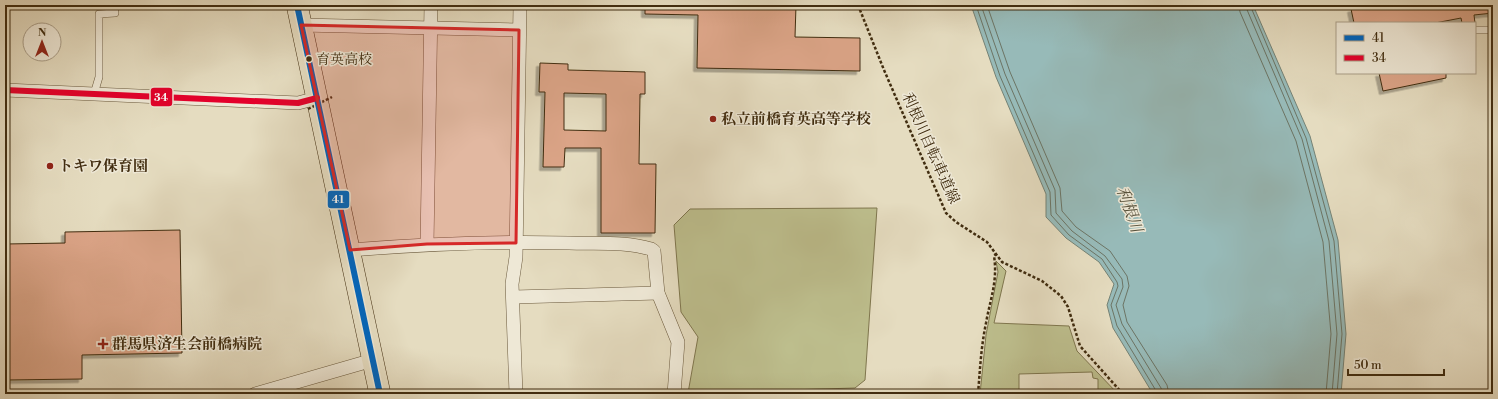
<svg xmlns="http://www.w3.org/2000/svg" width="1498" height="399" font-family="'Libre Bodoni','Noto Serif JP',serif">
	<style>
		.green { fill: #bdbe8d; stroke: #7f764e }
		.water { fill: #97bab8; stroke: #758275 }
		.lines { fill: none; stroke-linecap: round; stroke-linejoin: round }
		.shore { stroke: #6c7464; stroke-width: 1 }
		.building { fill: #dba487; stroke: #412d10; fill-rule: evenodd; filter: url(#shadow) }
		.service-casing { stroke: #6a593c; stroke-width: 8 }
		.minor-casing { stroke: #6a593c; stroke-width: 14 }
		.primary-casing { stroke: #412d10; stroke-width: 22 }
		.path { stroke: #412d10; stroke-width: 2.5; stroke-dasharray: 3 2; stroke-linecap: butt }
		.service { stroke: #eee8d6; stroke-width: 7 }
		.minor { stroke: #eee8d6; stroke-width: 13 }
		.primary { stroke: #e5dcc0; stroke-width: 21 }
		.path-bridge { stroke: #412d10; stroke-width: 2.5; stroke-dasharray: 3 2; stroke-linecap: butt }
		.bus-1-casing { stroke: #eee8d6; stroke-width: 9 }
		.bus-2-casing { stroke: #eee8d6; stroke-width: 9 }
		.bus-1 { stroke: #0065bd; stroke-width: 6 }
		.bus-2 { stroke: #e4002b; stroke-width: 6 }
		.marked { fill: #d62828; fill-opacity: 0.2; stroke: #d62828; stroke-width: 3; stroke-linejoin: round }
		.bus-dot { fill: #412d10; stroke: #eee8d6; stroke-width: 1.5 }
		.poi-dot { fill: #8f2418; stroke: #eee8d6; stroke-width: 1.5 }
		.labels { text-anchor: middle; stroke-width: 3; stroke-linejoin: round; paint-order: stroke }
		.bus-label { font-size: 14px; fill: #412d10; stroke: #eee8d6; text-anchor: start }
		.poi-label { font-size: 15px; font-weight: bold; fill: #412d10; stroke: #eee8d6; text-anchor: start }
		.street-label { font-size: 15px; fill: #412d10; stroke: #eee8d6 }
		.water-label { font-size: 16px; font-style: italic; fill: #56503a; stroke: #eee8d6 }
		.line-badge { stroke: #eee8d6; stroke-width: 1.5 }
		.badge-label { font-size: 11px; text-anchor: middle; font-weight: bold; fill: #fff }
	</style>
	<defs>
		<filter id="shadow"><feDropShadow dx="-3.5" dy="3.5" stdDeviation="0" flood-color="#0004"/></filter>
	</defs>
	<rect width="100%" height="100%" fill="#e5dcc0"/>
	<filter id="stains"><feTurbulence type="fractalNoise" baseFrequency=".005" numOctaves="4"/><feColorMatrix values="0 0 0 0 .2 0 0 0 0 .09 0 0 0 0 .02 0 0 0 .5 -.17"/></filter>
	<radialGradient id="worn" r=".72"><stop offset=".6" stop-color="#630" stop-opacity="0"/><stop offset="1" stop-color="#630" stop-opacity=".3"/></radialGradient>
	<g class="green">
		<polygon points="877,208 865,380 855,388 688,393 698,337 681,312 674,225 690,209"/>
		<polygon points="996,261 1006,271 994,323 1069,326 1077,351 1118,394 1098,394 1098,379 1093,378 1092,372 1019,374 1019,394 980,394 986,335 998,272"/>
	</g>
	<polygon class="water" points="971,5 1253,5 1310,136 1338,240 1346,334 1341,394 1155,394 1150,389 1113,328 1107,305 1114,284 1099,262 1066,238 1046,217 1046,194 996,77"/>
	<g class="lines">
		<g class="shore">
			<polyline points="976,5 1000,76 1050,192 1051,215 1069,235 1102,259 1117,282 1118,286 1111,305 1117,326 1158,394"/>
			<polyline points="981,5 1005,74 1055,190 1056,213 1072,231 1105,256 1122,279 1123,287 1116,305 1122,324 1161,388 1163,394"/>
			<polyline points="987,5 1010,72 1060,188 1062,211 1076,227 1110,251 1127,276 1129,286 1123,305 1127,322 1167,385 1169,394"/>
			<polyline points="1239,5 1240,12 1296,141 1323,242 1331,334 1326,394"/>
			<polyline points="1245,5 1302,139 1329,241 1337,334 1332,394"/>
			<polyline points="1250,5 1306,138 1334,241 1342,334 1337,394"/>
		</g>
	</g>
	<g class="building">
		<polygon points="645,5 796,5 795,37 860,38 860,71 697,68 698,15 645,14"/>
		<polygon points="1370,5 1493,5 1493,13 1474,15 1475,23 1462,23 1461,18 1435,23 1354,23 1351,9"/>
		<path d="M540,63L568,64V70L645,72V94H640L639,164H656L655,233H601V148H565L564,167H543L545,92H539ZM564,93L606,94V131L564,130Z"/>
		<polygon points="1379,73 1446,73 1446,78 1383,91"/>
		<polygon points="180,230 182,353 82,355 82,379 5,380 5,244 65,243 65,232"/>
	</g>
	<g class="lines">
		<g class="service-casing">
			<g id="service">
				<polyline points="1475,30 1493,30"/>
				<polyline points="94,94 99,77 99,14 115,13 114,5"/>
			</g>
		</g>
		<g class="minor-casing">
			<g id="minor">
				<polyline points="301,25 519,30"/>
				<polyline points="5,90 298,103 317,98"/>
				<polyline points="427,244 431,5"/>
				<path d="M350,250C423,244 496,241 569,243C596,244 625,241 651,249L654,251L658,293L678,342L674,394"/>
				<polyline points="514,297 658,293"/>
				<polyline points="255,394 373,360"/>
				<polyline points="516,394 512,284 516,257 520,5"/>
			</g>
		</g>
		<g class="primary-casing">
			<polyline id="primary" points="297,5 380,394"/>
		</g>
		<g class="path">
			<polyline points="858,5 884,70 946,213 956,222 987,242 1002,262 1042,281 1061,296 1068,307 1080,346 1123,394"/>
			<path d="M978,394C980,370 981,347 986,323C990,300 998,281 994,256L996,254"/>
		</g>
		<use href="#service" class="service"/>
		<use href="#minor" class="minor"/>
		<use href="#primary" class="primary"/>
		<polyline class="path-bridge" points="308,109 332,97"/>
		<g class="bus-1-casing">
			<polyline id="bus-1" points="297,5 380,394"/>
		</g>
		<g class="bus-2-casing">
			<polyline id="bus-2" points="5,90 298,103 317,98"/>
		</g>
		<use href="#bus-1" class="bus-1"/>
		<use href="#bus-2" class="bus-2"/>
	</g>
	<path class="marked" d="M301,25L519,30L516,243L427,244L350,250Z"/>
	<circle class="bus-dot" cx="309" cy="59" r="3.5"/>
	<g class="poi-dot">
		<circle cx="713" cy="119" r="4"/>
		<circle cx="50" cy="166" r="4"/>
		<path d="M101 338h4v4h4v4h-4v4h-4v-4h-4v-4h4z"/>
	</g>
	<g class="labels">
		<g class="bus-label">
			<text x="316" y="64">育英高校</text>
		</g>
		<g class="poi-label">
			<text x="721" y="124">私立前橋育英高等学校</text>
			<text x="58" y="171">トキワ保育園</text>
			<text x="112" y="349">群馬県済生会前橋病院</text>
		</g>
		<g class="street-label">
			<text transform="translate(931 148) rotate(66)" y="5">利根川自転車道線</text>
		</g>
		<g class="water-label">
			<text transform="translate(1130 209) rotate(70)" y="6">利根川</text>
		</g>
	</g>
	<g class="line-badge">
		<rect x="150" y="87" width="23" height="20" rx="4" fill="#e4002b"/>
		<rect x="327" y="190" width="23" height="19" rx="4" fill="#0065bd"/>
	</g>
	<g class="badge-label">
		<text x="161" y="101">34</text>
		<text x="338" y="203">41</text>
	</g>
	<rect width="1498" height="399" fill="none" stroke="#e5dcc0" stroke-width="20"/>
	<rect x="6" y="6" width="1486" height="387" fill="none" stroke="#412d10" stroke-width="2"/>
	<rect x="10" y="10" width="1478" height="379" fill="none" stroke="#412d10"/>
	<rect x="1336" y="22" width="140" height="52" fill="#eee8d6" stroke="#a99d87"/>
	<rect x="1344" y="35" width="20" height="6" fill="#0065bd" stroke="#a99d87"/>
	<text x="1372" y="42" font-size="12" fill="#412d10">41</text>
	<rect x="1344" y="55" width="20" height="6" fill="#e4002b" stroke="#a99d87"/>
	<text x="1372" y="62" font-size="12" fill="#412d10">34</text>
	<g transform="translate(42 42)"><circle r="19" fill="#eee8d6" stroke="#a99d87"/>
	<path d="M0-3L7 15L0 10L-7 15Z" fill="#8f2418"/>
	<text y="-6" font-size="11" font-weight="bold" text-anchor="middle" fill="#412d10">N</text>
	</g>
	<path d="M1348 369v6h96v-6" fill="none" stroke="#412d10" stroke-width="2"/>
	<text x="1354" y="369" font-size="12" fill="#412d10" stroke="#eee8d6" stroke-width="3" paint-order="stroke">50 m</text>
	<rect width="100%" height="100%" filter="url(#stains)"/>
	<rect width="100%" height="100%" fill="url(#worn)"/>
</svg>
